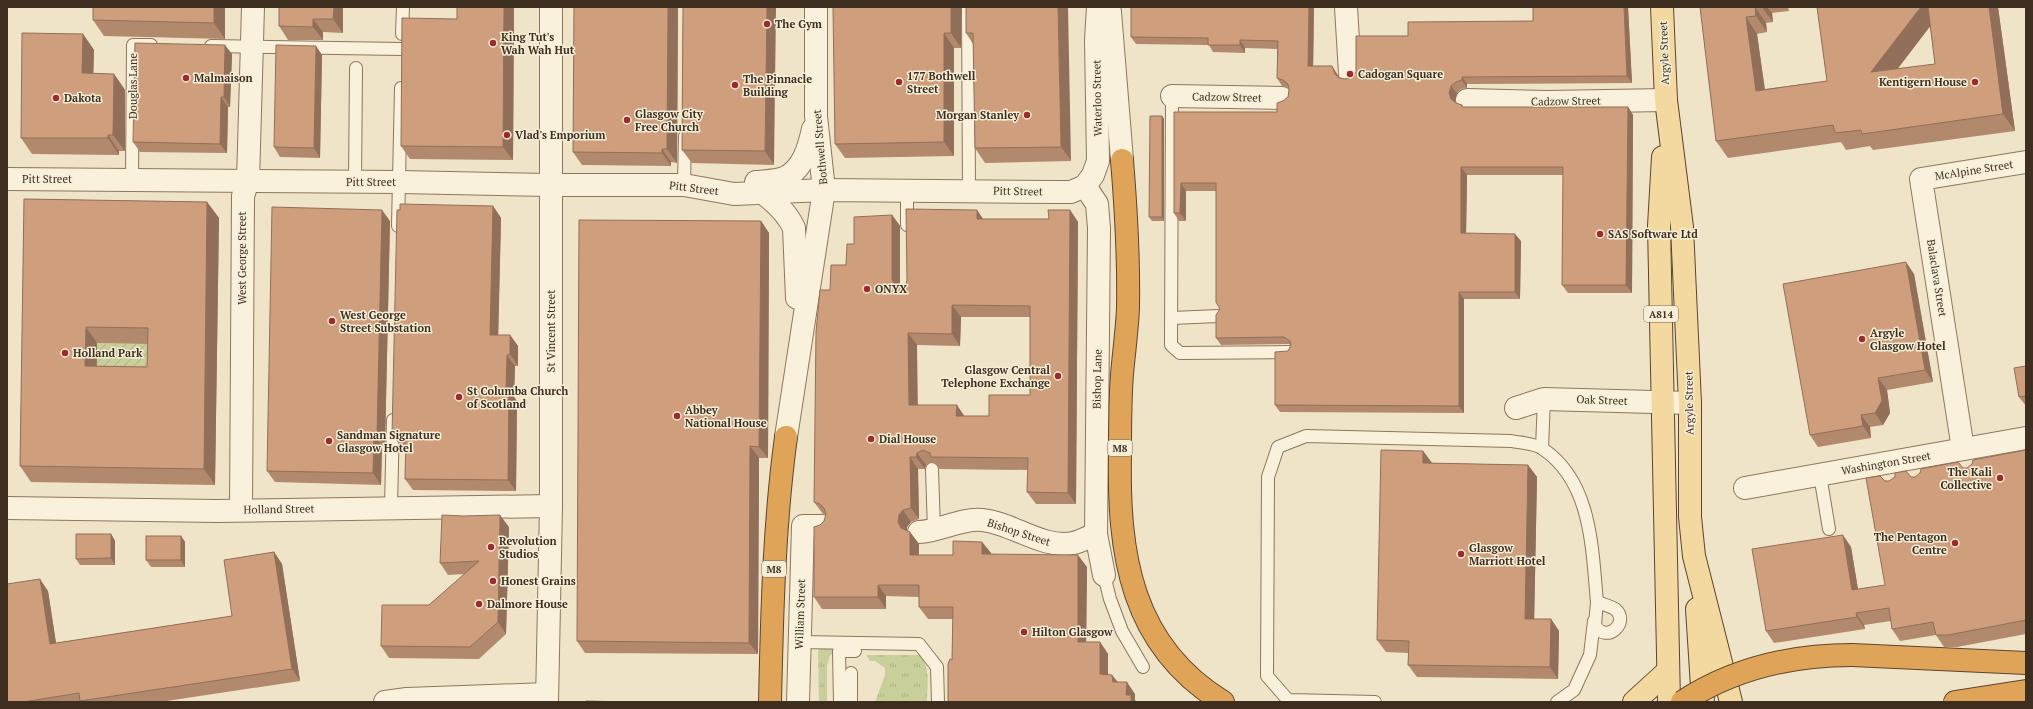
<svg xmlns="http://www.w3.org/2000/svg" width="2033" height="709" font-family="'PT Serif',serif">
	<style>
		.grass { fill: url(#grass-tufts) }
		.garden { fill: url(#garden-furrows) }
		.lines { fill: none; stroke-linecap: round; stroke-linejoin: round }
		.lane-casing { stroke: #8d765c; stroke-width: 14 }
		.street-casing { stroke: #8d765c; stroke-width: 24 }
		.primary-casing { stroke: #5b4430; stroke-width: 24 }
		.highway-casing { stroke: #5b4430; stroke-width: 24 }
		.lane { stroke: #faf1dc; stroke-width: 12 }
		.street { stroke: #faf1dc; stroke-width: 22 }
		.primary { stroke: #f3d9a0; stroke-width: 22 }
		.highway { stroke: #e0a458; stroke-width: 22 }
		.highway-bridge-casing { stroke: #5b4430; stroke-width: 24; stroke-linecap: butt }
		.highway-bridge { stroke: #e0a458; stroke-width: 22 }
		.wall { fill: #b2896c; fill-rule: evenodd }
		.shaded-wall { fill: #916f58 }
		.building { fill: #cf9f7d; stroke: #916f58; fill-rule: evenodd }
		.poi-dot { fill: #9e2a2b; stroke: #f7eed8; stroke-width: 1.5 }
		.labels { text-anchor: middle; stroke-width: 3; stroke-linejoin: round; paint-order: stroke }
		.shield { fill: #f7eed8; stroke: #756857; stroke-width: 1 }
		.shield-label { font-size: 10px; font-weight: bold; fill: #3d2e20 }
		.poi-label { font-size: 11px; font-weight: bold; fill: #3d2e20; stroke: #f7eed8; text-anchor: start }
		.street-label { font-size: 11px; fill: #3d2e20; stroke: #f7eed8 }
	</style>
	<defs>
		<pattern id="grass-tufts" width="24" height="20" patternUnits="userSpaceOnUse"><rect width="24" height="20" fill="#c9cf9b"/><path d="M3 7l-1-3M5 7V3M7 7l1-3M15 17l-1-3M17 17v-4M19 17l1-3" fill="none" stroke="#aeb285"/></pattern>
		<pattern id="garden-furrows" width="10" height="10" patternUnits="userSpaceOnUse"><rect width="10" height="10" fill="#c9cf9b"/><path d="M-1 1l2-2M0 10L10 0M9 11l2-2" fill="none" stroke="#aeb285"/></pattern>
	</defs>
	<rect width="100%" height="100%" fill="#f0e4c8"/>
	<g class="grass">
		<polygon points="820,644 852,644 830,655 827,666 827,702 819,702 818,652"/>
		<path d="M866,655H920C931,668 927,686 927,702H875L885,675V668L875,661H870Z"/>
	</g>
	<polygon class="garden" points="97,343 160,344 175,362 96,382"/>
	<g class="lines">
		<g class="lane-casing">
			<g id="lane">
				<polyline points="968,7 969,191"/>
				<polyline points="402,34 403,7"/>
				<polyline points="211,46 402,49"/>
				<polyline points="1172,96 1171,345 1180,353 1289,352"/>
				<polyline points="132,180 133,45 151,45"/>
				<polyline points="355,181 356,68"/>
				<polyline points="684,185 685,136"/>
				<polyline points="907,190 907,225"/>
				<polyline points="398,226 401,88"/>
				<polyline points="1172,318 1218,316"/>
				<polyline points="1542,448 1544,399"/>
				<polyline points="932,469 934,531"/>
				<polyline points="1820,475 1829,529"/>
				<polyline points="391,507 393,420"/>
				<polyline points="1104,575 1110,599 1122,631 1143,667"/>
				<path d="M1597,602C1602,604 1610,606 1615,609C1631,622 1606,645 1595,625Z"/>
				<polyline points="799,642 919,644 937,667 938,702"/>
				<polyline points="840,702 839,651 855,651"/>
				<polyline points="851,702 851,673"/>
				<path d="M1375,702L1288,700L1267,676L1268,477L1278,447L1306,436L1511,441C1520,443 1535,443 1543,449C1592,482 1592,549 1597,602"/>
				<polyline points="1557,702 1574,690 1590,655 1594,621"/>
			</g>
		</g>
		<g class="street-casing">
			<g id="street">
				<polyline points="1346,7 1350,74"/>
				<polyline points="1110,12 1122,160"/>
				<polyline points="1172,96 1282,98"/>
				<polyline points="1467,100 1547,102 1666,100"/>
				<polyline points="7,179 400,182 550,185 684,185 734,194 824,190 1059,192 1071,192 1085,186"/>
				<path d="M756,182C765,181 776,181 784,178C803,170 809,147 813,129"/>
				<polyline points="1085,186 1097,204 1099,228 1096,534 1104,575"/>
				<polyline points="1085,186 1093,175 1098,161 1096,40 1098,7"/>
				<path d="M763,193C776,203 787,213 794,228L797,298"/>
				<polyline points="1516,408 1544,399 1690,403"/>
				<polyline points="786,437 824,190 816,116 816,7"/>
				<polyline points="1963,449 1921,179 2026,162"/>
				<polyline points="1745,488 2026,438"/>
				<polyline points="7,508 217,511 551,506"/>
				<polyline points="241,510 243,196 248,181 253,7"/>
				<path d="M919,532C940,531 961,518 982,520C1013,523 1042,549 1073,543C1080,542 1088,537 1096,534"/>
				<polyline points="385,702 407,699 547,694"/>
				<polyline points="547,702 551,506 551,7"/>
				<polyline points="798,702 803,526 822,526"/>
			</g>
		</g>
		<g class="primary-casing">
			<g id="primary">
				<polyline points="1662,7 1666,100 1682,227 1690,403 1690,517 1694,556 1731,702"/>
				<polyline points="1663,157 1659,226 1669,702"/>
				<polyline points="1697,609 1703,702"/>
				<polyline points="1634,702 1668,671"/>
			</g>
		</g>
		<g class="highway-casing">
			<g id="highway">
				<path d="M1122,160C1126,209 1129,258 1128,308C1127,330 1124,352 1122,374C1120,400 1120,427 1120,453C1118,553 1130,645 1223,702"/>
				<polyline points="1852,655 2026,663"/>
				<path d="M770,702C772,613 774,525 786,437"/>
				<polyline points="1955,702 2026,691"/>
			</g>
		</g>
		<use href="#lane" class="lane"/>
		<use href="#street" class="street"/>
		<use href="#primary" class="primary"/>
		<use href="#highway" class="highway"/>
		<g class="highway-bridge-casing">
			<path id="highway-bridge" d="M1682,702C1734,668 1790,655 1852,655"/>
		</g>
		<use href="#highway-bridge" class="highway-bridge"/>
	</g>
	<g class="wall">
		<polygon points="225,7 225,39 104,36 93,20"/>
		<polygon points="279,7 343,7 343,33 323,32 323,40 288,40 279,26"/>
		<polygon points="457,7 514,7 513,160 410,159 401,146 457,19"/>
		<polygon points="574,7 678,7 677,163 671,162 671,166 582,165 573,152"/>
		<polygon points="683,7 774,165 692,163 682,150"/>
		<polygon points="961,7 961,48 954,48 954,156 845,158 835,144"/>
		<polygon points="966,7 1071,161 985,163 975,148 973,44 966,33"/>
		<polygon points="1131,7 1314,7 1313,66 1332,66 1337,74 1339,77 1345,79 1352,77 1408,36 1533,21 1628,7 1632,83 1467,84 1467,88 1461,89 1457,93 1455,100 1456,103 1462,105 1463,107 1628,107 1633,115 1632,293 1568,293 1562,285 1563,175 1467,175 1466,233 1521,241 1520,299 1464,299 1464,413 1280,412 1275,405 1288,351 1291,346 1289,344 1221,345 1216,338 1220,309 1216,191 1186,191 1186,221 1179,221 1174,213 1174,112 1277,112 1283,101 1288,97 1289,90 1288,87 1282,86 1277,78 1277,49 1245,48 1245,53 1213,52 1209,45 1136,44 1131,37"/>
		<path d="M1700,7H1788L1789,11L1772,13L1773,22L1766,23L1767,32L1757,34L1765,89L1827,81L1817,7H1998L2015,131L1873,150L1870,146L1846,150L1841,142L1728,158L1716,141ZM1930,26L1935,64L1897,69L1924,34Z"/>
		<polygon points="83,34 94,50 93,74 114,74 125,90 125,151 119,151 119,155 32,154 21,138"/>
		<polygon points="232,54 230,107 228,107 227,153 140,152 133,142"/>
		<polygon points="322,55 320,158 280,157 274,147"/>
		<polygon points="1162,116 1164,119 1164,221 1152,221 1149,217"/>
		<path d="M24,199L207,202L219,218L215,485L31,482L20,466ZM97,343L148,344L147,367L97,366Z"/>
		<polygon points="493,206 501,218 498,335 510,335 518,346 518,366 515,366 514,397 517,401 516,491 413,490 405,479 406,446 400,446 392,434"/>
		<path d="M977,210L983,219H1049L1070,210L1078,222L1076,504H1036L1027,492L1028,470L940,469L935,464L931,462L926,465L925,469H918L919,519L911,522L907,527V531L910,532L919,544V555H953L982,542L991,553V554L1087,567L1086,642H1100L1108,654V675L1118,682L1135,694V700L1136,702H948L952,660L953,619H928L919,607V597L886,596V609H822L814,597L820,525L824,521L826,515L823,514L814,502L830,290L846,265L854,244L892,215L900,226V287L906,284ZM961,317H1030V395L989,416H964L917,405V345L960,346Z"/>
		<polygon points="390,221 385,446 382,446 381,485 275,482 267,471"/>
		<polygon points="761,221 769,233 768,458 759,458 758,654 585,653 577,641"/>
		<polygon points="1914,274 1933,382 1887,390 1890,413 1883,425 1870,427 1871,438 1818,447 1810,435"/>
		<polygon points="2026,366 2026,406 2019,397"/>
		<polygon points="2026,450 2026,634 1957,647 1944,647 1936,635 1900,641 1892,629 1891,621 1864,625 1865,629 1774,643 1766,631 1851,547 1858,589 1885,585 1885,481 1889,481 1911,477 1915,477 1963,468 1967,468"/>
		<polygon points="1423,451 1432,463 1528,465 1537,477 1534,619 1551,619 1559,631 1558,679 1417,677 1408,665 1409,653 1386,652 1377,640"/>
		<polygon points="509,527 506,634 479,659 389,658 381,646 465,574 448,575 440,563"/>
		<polygon points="111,534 115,541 115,565 80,565 76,559"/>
		<polygon points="181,536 185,542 185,567 151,567 146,560"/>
		<polygon points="274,552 282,564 300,681 160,702 7,702 48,591 56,643 232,616"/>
	</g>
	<g class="shaded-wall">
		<polygon points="214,7 225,7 225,39 214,23"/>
		<polygon points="334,7 343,7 343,33 333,19"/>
		<polygon points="504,7 514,7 513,160 503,147"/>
		<polygon points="668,7 678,7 677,163 667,149"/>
		<polygon points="767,7 776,7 774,165 765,151"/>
		<polygon points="951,7 961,7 961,48 951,33"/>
		<polygon points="1058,7 1068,7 1071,161 1061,147"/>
		<polygon points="1309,7 1314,7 1313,73 1308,66"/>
		<polygon points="1624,7 1628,7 1632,83 1627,76"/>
		<polygon points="1755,7 1766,23 1767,32 1756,16"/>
		<polygon points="1762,7 1767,7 1772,13 1773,22"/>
		<polygon points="1921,7 1932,7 1938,16 1883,88 1871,72"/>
		<polygon points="1989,7 1998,7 2015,131 2003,114"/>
		<polygon points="1746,17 1757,34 1767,107 1756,91"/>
		<polygon points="313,19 323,32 323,40 313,27"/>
		<polygon points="944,33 954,48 954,156 944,142"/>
		<polygon points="83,34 94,50 93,89 82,73"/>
		<polygon points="1240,40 1245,48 1245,53 1240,45"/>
		<polygon points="225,45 232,54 230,107 224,97"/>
		<polygon points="316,46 322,55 320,158 314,148"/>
		<polygon points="1332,66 1337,74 1340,81 1335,74"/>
		<polygon points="114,74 125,90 125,151 113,135"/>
		<polygon points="1462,77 1467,84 1467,88 1462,80"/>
		<polygon points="1451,86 1457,93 1455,100 1456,106 1451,99 1449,93"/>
		<polygon points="221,97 228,107 227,153 220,144"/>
		<polygon points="1628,107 1633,115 1632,293 1626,285"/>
		<polygon points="1162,116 1164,119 1164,221 1162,217"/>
		<polygon points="108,135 119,151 119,155 108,138"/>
		<polygon points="662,149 671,162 671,166 662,153"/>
		<polygon points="1461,167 1467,175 1466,241 1461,233"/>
		<polygon points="1181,183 1186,191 1186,221 1180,213"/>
		<polygon points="207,202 219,218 215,485 204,469"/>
		<polygon points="493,206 501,218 498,346 490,335"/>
		<polygon points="382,210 390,221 385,446 377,434"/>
		<polygon points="977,210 985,222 977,219"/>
		<polygon points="1070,210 1078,222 1076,504 1068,493"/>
		<polygon points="892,215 900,226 900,292 892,280"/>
		<polygon points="761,221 769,233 768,458 759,447"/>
		<polygon points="1515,234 1521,241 1520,299 1515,292"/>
		<polygon points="1906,262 1914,274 1933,382 1925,370"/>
		<polygon points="1459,292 1464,299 1464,413 1459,406"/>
		<polygon points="952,305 961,317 960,346 952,334"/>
		<polygon points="86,327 97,343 96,382 85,366"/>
		<polygon points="908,333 917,345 918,417 909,405"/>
		<polygon points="510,335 518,346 518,366 510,354"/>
		<polygon points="507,355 515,366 514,397 517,401 516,491 508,480 506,390"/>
		<polygon points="1878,378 1887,390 1890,413 1883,425 1875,413"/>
		<polygon points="957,405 965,417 956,416"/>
		<polygon points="1861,415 1870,427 1871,438 1863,426"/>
		<polygon points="374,434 382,446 381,485 373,473"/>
		<polygon points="750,446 759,458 758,654 749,643"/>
		<polygon points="1423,451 1432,463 1423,463"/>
		<polygon points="917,453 926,465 925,469 916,457"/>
		<polygon points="910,457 918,469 919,519 911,508"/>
		<polygon points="1528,465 1537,477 1534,631 1525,619"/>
		<polygon points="903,510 911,522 907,527 907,534 901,528 898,522 899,515"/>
		<polygon points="500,515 509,527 506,634 498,622"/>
		<polygon points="910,532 919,544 918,567 910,555"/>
		<polygon points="111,534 115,541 115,565 111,558"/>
		<polygon points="1843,535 1851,547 1860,602 1852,590"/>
		<polygon points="181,536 185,542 185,567 181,560"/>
		<polygon points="982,542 991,553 991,566 982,554"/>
		<polygon points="274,552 282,564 300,681 292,669"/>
		<polygon points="1078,555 1087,567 1086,654 1078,642"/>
		<polygon points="40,579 48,591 58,656 50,644"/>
		<polygon points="878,585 886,596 886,609 878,597"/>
		<polygon points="1856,613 1864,625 1865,629 1857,617"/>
		<polygon points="1551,619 1559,631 1558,679 1550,667"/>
		<polygon points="1100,642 1108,654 1108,686 1100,674"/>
		<polygon points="1112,675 1121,686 1113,682"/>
		<polygon points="1127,682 1135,694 1135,700 1136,702 1131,702 1126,695"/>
	</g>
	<g class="building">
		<polygon points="93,7 214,7 214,23 93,20"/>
		<polygon points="279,7 334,7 333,19 313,19 313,27 279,26"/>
		<polygon points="457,7 504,7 503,147 401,146 402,18 457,19"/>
		<polygon points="574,7 668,7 667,149 662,149 662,153 573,152"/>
		<polygon points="683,7 767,7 765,151 682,150"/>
		<polygon points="833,7 951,7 951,33 944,33 944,142 835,144"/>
		<polygon points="966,7 1058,7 1061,147 975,148 973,33 966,33"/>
		<polygon points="1131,7 1309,7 1308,66 1332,66 1335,74 1339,78 1345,79 1352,77 1356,72 1356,36 1408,36 1408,22 1533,21 1533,7 1624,7 1627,76 1462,77 1462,80 1456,82 1451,86 1449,93 1451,99 1456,103 1462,105 1462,107 1628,107 1626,285 1562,285 1563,167 1461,167 1461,233 1515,234 1515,292 1459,292 1459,406 1275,405 1275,352 1288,351 1291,345 1290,341 1284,337 1216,338 1216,315 1220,309 1216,302 1216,183 1181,183 1180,213 1174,213 1174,112 1277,112 1277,103 1283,101 1288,97 1289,90 1288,84 1283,80 1277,78 1278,41 1240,40 1240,45 1208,45 1208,38 1131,37"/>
		<polygon points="1700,7 1756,7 1755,7 1756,16 1746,17 1756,91 1827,81 1817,7 1921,7 1871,72 1935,64 1928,7 1989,7 2003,114 1862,134 1861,130 1835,133 1833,125 1716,141"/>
		<polygon points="22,33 83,34 82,73 114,74 113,135 108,135 108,138 21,138"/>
		<polygon points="135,43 225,45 224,97 221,97 220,144 133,142"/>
		<polygon points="276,45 316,46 314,148 274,147"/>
		<polygon points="1150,116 1162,116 1162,217 1149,217"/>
		<path d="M24,199L207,202L204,469L20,466ZM86,327L148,328L147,367L85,366Z"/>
		<polygon points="400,204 493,206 490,335 510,335 510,354 507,355 506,390 509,390 508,480 405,479 406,435 392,434 397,210 400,210"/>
		<polygon points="272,207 382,210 377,434 374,434 373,473 267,471"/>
		<path d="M906,209L977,210V219H1049L1048,210H1070L1068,493L1027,492L1028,458L931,457L930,453L923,450L917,453L916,457H910L911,508L903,510L899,515L898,522L901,528L910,532V555H953V541L982,542V554L1078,555V642H1100V674L1112,675L1113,682H1127L1126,695H1131V702H948V664L950,659L952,660L953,607H919V585H878V597H814V527L820,525L824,521L826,514L824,508L820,504L814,502L816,332L820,290H830L831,265H846L847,244H854V217L892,215V280L896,286L900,288L906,284L907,280ZM952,305L1030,306V395H989V416H956L957,405H909L908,333L952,334Z"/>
		<polygon points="579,220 761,221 759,447 750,446 749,643 577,641"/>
		<polygon points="1906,262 1925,370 1878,378 1882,401 1875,413 1861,415 1863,426 1810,435 1783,284"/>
		<polygon points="2026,366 2026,396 2019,397 2014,368"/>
		<polygon points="1381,450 1423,451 1423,463 1528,465 1525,619 1551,619 1550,667 1408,665 1409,641 1377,640"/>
		<polygon points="2026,450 2026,620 1948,635 1936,635 1933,622 1892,629 1889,608 1856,613 1857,617 1766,631 1752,549 1843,535 1852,590 1885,585 1866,478 1880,476 1885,481 1889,481 1895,477 1895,473 1906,471 1911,477 1915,477 1920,473 1921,469 1958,462 1963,468 1967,468 1972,464 1973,460"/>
		<polygon points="442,515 463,516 500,515 498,622 470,647 381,646 382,605 429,605 479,561 440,563"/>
		<polygon points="76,534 111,534 111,558 76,559"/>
		<rect x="146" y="536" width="35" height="24"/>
		<polygon points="274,552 292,669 80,701 79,693 23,702 7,702 7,584 40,579 50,644 232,616 224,560"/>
		<polygon points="586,701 626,702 586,702"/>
	</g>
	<g class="poi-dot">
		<circle cx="767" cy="24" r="4"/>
		<circle cx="493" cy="43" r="4"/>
		<circle cx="1350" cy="74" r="4"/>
		<circle cx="186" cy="78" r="4"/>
		<circle cx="899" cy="82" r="4"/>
		<circle cx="1975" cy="82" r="4"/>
		<circle cx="735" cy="85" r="4"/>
		<circle cx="56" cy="98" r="4"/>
		<circle cx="1027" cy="115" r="4"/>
		<circle cx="627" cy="120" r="4"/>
		<circle cx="507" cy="135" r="4"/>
		<circle cx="1600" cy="234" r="4"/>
		<circle cx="867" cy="289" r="4"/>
		<circle cx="332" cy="321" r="4"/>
		<circle cx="1862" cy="339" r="4"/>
		<circle cx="65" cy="353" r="4"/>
		<circle cx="1058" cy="376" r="4"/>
		<circle cx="459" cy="397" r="4"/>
		<circle cx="677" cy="416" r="4"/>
		<circle cx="871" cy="439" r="4"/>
		<circle cx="329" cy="441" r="4"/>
		<circle cx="2000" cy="478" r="4"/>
		<circle cx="1955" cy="543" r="4"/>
		<circle cx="491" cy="547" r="4"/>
		<circle cx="1461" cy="554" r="4"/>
		<circle cx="493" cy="581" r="4"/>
		<circle cx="479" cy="604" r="4"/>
		<circle cx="1024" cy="632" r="4"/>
	</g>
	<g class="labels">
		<g class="shield">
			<rect x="1644" y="306" width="34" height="16" rx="3"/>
			<rect x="1108" y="440" width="24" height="16" rx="3"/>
			<rect x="762" y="561" width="24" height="16" rx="3"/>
		</g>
		<g class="shield-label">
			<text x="1661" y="318">A814</text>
			<text x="1120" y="452">M8</text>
			<text x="774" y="573">M8</text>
		</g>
		<g class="poi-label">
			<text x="775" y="28">The Gym</text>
			<text x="501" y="41">King Tut's<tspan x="501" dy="13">Wah Wah Hut</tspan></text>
			<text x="1358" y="78">Cadogan Square</text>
			<text x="907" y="80">177 Bothwell<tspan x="907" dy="13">Street</tspan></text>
			<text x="194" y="82">Malmaison</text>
			<text x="743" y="83">The Pinnacle<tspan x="743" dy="13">Building</tspan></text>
			<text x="1967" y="86" text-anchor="end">Kentigern House</text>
			<text x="64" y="102">Dakota</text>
			<text x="635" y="118">Glasgow City<tspan x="635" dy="13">Free Church</tspan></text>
			<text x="1019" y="119" text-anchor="end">Morgan Stanley</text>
			<text x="515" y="139">Vlad's Emporium</text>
			<text x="1608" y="238">SAS Software Ltd</text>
			<text x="875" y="293">ONYX</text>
			<text x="340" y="319">West George<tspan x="340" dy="13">Street Substation</tspan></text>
			<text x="1870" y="337">Argyle<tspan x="1870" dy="13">Glasgow Hotel</tspan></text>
			<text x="73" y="357">Holland Park</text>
			<text x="1050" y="374" text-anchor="end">Glasgow Central<tspan x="1050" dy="13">Telephone Exchange</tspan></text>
			<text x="467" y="395">St Columba Church<tspan x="467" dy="13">of Scotland</tspan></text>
			<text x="685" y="414">Abbey<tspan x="685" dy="13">National House</tspan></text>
			<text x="337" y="439">Sandman Signature<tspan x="337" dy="13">Glasgow Hotel</tspan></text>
			<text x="879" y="443">Dial House</text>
			<text x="1992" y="476" text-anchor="end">The Kali<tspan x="1992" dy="13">Collective</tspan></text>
			<text x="1947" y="541" text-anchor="end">The Pentagon<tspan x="1947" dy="13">Centre</tspan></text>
			<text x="499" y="545">Revolution<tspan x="499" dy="13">Studios</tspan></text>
			<text x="1469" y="552">Glasgow<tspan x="1469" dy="13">Marriott Hotel</tspan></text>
			<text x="501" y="585">Honest Grains</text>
			<text x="487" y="608">Dalmore House</text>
			<text x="1032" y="636">Hilton Glasgow</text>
		</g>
		<g class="street-label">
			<text transform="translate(1664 53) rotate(-92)" y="4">Argyle Street</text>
			<text transform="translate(133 86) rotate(-90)" y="4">Douglas Lane</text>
			<text transform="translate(1227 97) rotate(1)" y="4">Cadzow Street</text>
			<text transform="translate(1097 98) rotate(-91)" y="4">Waterloo Street</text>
			<text transform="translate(1566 101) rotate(-1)" y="4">Cadzow Street</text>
			<text transform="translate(820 147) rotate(-95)" y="4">Bothwell Street</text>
			<text transform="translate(1974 170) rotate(-9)" y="4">McAlpine Street</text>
			<text x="47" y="183">Pitt Street</text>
			<text x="371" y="186">Pitt Street</text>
			<text transform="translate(694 188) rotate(7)" y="4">Pitt Street</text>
			<text transform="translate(1018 191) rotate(1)" y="4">Pitt Street</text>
			<text transform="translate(242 258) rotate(-90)" y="4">West George Street</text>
			<text transform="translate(1937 278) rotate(81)" y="4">Balaclava Street</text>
			<text transform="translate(551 331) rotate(-90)" y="4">St Vincent Street</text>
			<text transform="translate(1097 379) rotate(-89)" y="4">Bishop Lane</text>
			<text transform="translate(1602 400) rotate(2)" y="4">Oak Street</text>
			<text transform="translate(1689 403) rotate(-91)" y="4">Argyle Street</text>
			<text transform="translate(1886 463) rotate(-10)" y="4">Washington Street</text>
			<text transform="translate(279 509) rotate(-1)" y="4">Holland Street</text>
			<text transform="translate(1019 532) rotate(18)" y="4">Bishop Street</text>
			<text transform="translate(800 614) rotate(-88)" y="4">William Street</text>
		</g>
	</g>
	<rect width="2033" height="709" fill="none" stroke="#3d2e20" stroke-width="16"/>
</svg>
